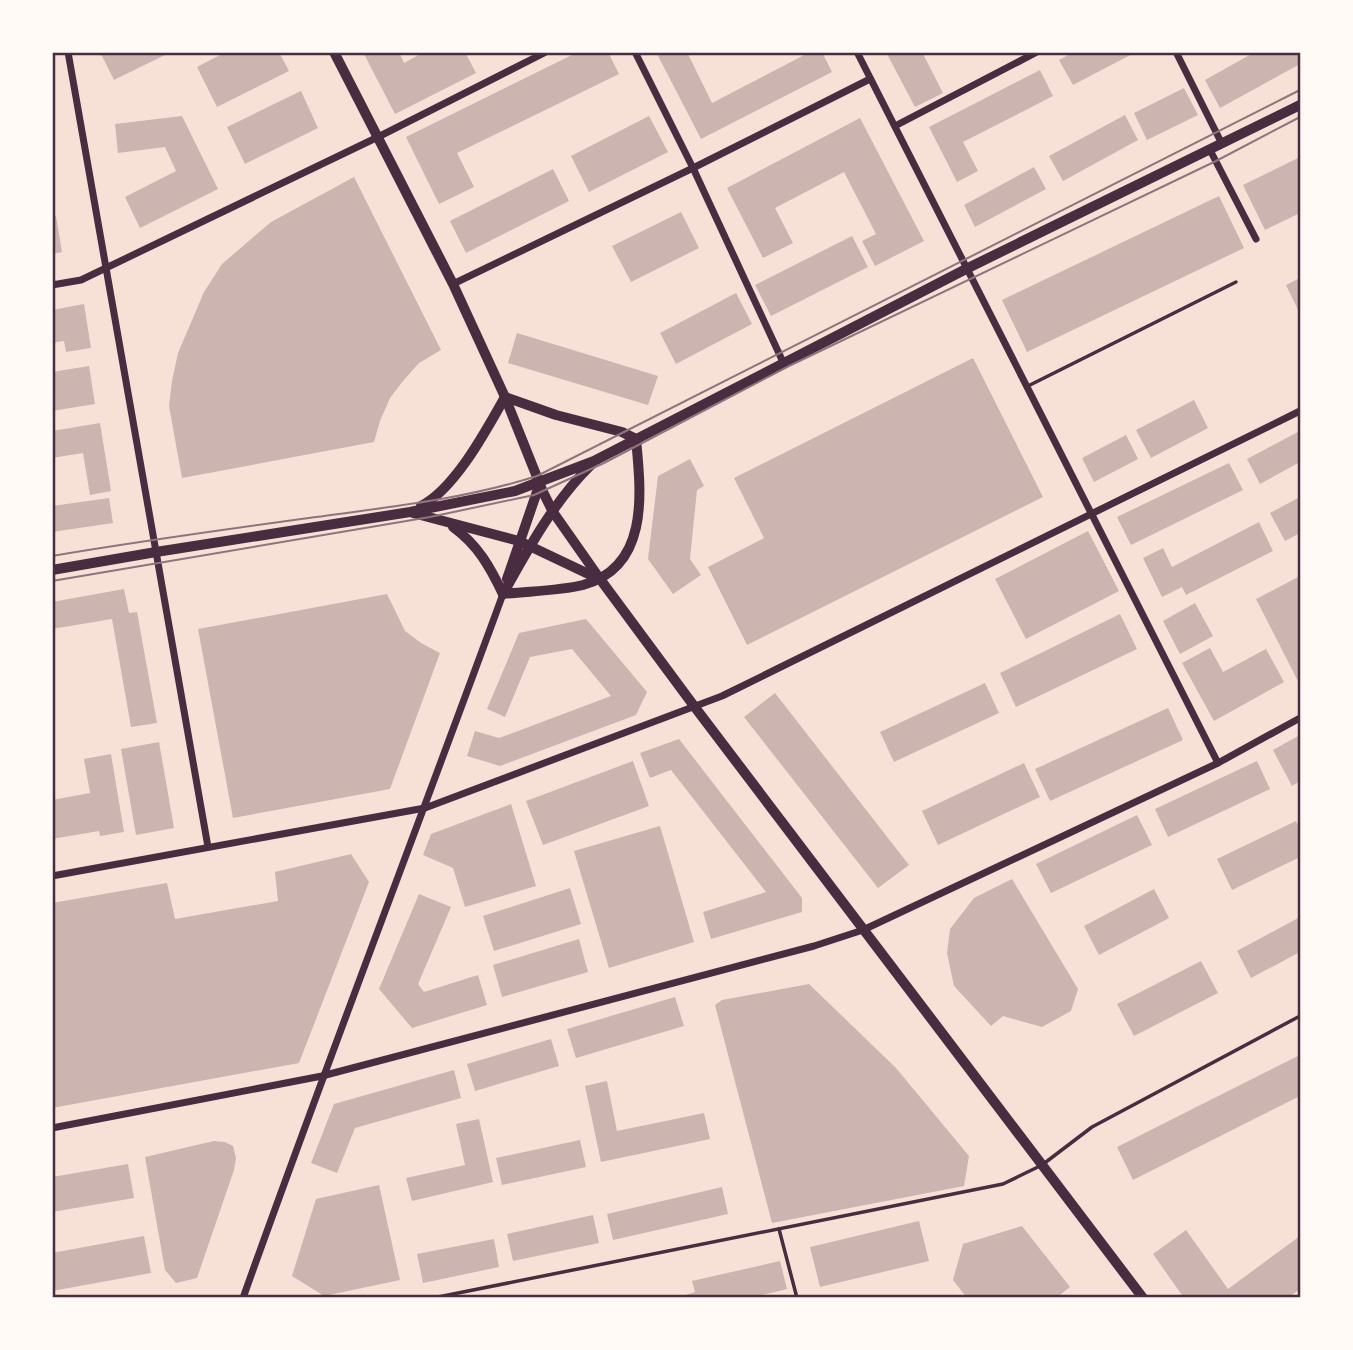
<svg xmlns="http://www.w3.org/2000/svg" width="1353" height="1350" font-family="Georgia,serif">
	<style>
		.building { fill: #ccb4b1 }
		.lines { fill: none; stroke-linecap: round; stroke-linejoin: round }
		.service { stroke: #4a2c40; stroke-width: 3.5 }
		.minor { stroke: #4a2c40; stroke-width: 7 }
		.secondary { stroke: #4a2c40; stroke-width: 10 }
		.tram { stroke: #8f747c; stroke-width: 2 }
		.neatline { fill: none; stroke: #4a2c40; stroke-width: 2.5 }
	</style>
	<rect width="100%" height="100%" fill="#f7e1d7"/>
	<g class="building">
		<polygon points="100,52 166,52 167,54 114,80"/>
		<polygon points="226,52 279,52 289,71 217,107 197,67"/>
		<polygon points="363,52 399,52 404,63 424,52 465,52 476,73 395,114"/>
		<polygon points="578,52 608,52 619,74 457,153 474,187 439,204 406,137"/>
		<polygon points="656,52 687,52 712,103 810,52 822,52 832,72 701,139"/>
		<polygon points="886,52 922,52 943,93 915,107"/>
		<polygon points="1074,52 1136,52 1073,85 1059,60"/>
		<polygon points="1255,52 1300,52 1300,64 1220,108 1205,80"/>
		<polygon points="1040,70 1053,96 963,142 978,171 957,182 929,127"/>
		<polygon points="1184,88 1198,115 1147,140 1134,113"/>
		<polygon points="301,91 318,128 245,164 227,127"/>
		<polygon points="1125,115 1138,140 1063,181 1049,156"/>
		<polygon points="182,116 218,189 140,228 125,197 176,171 165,147 118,153 115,124"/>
		<polygon points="649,116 668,152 589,192 571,156"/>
		<polygon points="860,118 924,241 875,266 862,241 876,234 844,172 775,208 793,243 763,258 727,188"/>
		<polygon points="1300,157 1300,213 1265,230 1243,185"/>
		<polygon points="1034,167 1046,189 975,227 964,205"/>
		<polygon points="553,169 569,201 466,253 450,221"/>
		<polygon points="354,177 441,350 419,363 403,381 390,398 380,421 374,442 182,478 169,406 172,381 178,353 204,292 222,264 271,222"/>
		<polygon points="1219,196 1244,248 1027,352 1002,300"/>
		<polygon points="681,212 699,248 631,282 612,246"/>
		<polygon points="56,216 62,252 52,254 52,217"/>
		<polygon points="852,236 868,267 771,316 755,285"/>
		<polygon points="1300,278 1300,314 1286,285"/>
		<polygon points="736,293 752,324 676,364 660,333"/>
		<polygon points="84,304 91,348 66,352 64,341 52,343 52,310"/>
		<polygon points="517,333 658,376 648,405 508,363"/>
		<polygon points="973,358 1043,497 747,645 708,567 764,538 734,478"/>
		<polygon points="89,366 95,404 52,411 52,372"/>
		<polygon points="1194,400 1208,428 1151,458 1136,430"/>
		<polygon points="100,423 111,491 90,495 83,453 52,458 52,431"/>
		<polygon points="1300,431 1300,462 1260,484 1247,459"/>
		<polygon points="1126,435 1138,459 1094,482 1082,458"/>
		<polygon points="690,459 704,486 697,490 690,559 701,575 673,594 648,559 658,476"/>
		<polygon points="1229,463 1243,490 1131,545 1117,517"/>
		<polygon points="1300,497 1300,533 1285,541 1270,513"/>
		<polygon points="109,498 113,523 52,532 52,506"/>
		<polygon points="1259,522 1273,551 1186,595 1182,587 1162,597 1143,558 1163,548 1172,567"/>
		<polygon points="1088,531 1119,591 1026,639 995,579"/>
		<polygon points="1300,576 1300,685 1256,599"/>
		<polygon points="124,589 129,613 137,612 157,723 131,727 112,619 52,629 52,602"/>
		<polygon points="387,594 405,631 421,643 440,653 390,789 233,818 198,629"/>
		<polygon points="1195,603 1213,636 1180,654 1163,621"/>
		<polygon points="1120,614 1137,649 1016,707 1000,673"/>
		<polygon points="586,619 647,692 636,715 500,766 467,756 475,731 499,738 611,696 572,649 530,657 505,717 487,709 519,633"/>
		<polygon points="1210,648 1223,672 1266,649 1284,682 1214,721 1182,663"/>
		<polygon points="985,683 999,713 894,762 880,732"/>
		<polygon points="775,693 909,865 878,888 744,717"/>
		<polygon points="1168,708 1183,740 1050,801 1035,769"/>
		<polygon points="1300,735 1300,781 1292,786 1273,750"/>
		<polygon points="679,739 802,898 802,912 711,939 703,912 766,892 671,770 650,778 640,753"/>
		<polygon points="159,742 174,828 136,835 121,749"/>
		<polygon points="111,754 124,832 100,836 99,831 52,839 52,800 90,793 84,759"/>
		<polygon points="633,761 649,806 543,845 526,801"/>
		<polygon points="1257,761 1270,789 1168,837 1155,809"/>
		<polygon points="1024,763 1040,797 938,845 922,811"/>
		<polygon points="511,804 536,886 465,907 453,868 423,855 431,834"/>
		<polygon points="1137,815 1152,845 1051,893 1036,864"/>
		<polygon points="1296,821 1300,830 1300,857 1232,890 1217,859"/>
		<polygon points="660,826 694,942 609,968 574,851"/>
		<polygon points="351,854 369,882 299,1063 52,1108 52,903 167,883 175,919 278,901 275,872"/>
		<polygon points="1012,879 1078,989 1071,1011 1042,1027 1003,1016 991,1026 954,986 947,953 950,929 974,898"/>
		<polygon points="570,888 581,924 494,951 483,916"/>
		<polygon points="1154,889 1169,918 1099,955 1084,926"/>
		<polygon points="419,894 451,907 418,984 424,992 478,975 487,1005 412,1028 379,989"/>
		<polygon points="1300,917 1300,952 1251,978 1237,951"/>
		<polygon points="579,939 588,972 502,997 493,965"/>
		<polygon points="1201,961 1218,993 1134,1036 1117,1004"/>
		<polygon points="809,984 896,1068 969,1156 964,1186 772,1223 715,1005 722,1000"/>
		<polygon points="675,997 684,1026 576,1058 567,1029"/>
		<polygon points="551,1039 559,1066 475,1091 467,1064"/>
		<polygon points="1300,1055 1300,1096 1133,1180 1117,1147"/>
		<polygon points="454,1070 461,1098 355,1128 337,1173 311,1163 334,1104"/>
		<polygon points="607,1081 617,1131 704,1113 710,1139 601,1162 585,1086"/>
		<polygon points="479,1119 493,1182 412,1201 406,1178 465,1165 456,1124"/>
		<polygon points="580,1140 586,1167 502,1185 496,1158"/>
		<polygon points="214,1141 225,1142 233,1146 236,1158 234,1170 197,1278 176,1283 165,1270 145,1157"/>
		<polygon points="128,1164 134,1198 52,1212 52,1177"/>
		<polygon points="379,1185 400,1280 324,1296 292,1276 316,1199"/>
		<polygon points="722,1187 728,1214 613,1240 607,1214"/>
		<polygon points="593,1215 599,1243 513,1261 507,1234"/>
		<polygon points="919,1221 929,1261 820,1287 810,1247"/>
		<polygon points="1022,1226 1070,1287 1056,1298 967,1298 953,1280 963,1244"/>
		<polygon points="1186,1230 1228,1289 1300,1236 1300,1289 1288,1298 1184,1298 1153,1254"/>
		<polygon points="144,1236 151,1273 52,1291 52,1253"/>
		<polygon points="494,1239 499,1267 423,1283 417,1254"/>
		<polygon points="780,1261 787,1289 750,1298 676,1298 695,1292 692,1281"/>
	</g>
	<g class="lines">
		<g class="service">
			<polyline points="1028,386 1236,282"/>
			<polyline points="779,1229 797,1298"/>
			<polyline points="433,1298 1003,1184 1042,1165 1092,1127 1300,1016"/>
		</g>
		<g class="minor">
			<polyline points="68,52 208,847"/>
			<polyline points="635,52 693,168 783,362"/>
			<polyline points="857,52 1218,763"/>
			<polyline points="1176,52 1222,144"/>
			<polyline points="895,126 1037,52"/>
			<polyline points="1210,150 1256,239"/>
			<polyline points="453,284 693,168 870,79"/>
			<polyline points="52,285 81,280 378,137 546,52"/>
			<polyline points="52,876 425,808 722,696 1300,411"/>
			<polyline points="52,1128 322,1076 814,946 863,930 1218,763 1300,718"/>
			<path d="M243,1298C327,1062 417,829 503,594"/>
		</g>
		<g class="secondary">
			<polyline points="334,52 453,284 505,397 543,492 553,512 600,579 694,706 1143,1298"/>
			<path d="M421,506C455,489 487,429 505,397"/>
			<polyline points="413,513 519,541 599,579"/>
			<path d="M453,527C478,545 490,567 503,594"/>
			<polyline points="52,570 156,552 410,512 515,491 594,461 968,268 1300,105"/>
			<polyline points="507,579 540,483"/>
			<path d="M503,594C530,591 558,591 583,585C650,567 641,492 636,439L622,432L556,415L505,397"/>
			<path d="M503,594C528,549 554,501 591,465"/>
		</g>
		<g class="tram">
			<path d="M52,556C140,541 228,529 316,517C390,507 465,499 537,476L1300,90"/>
			<polyline points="52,581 430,517 534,495 604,463 789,366 1216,161 1300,117"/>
		</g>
	</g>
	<rect width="1353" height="1350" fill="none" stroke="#fffaf5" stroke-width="108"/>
	<rect x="54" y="54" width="1245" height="1242" class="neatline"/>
</svg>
